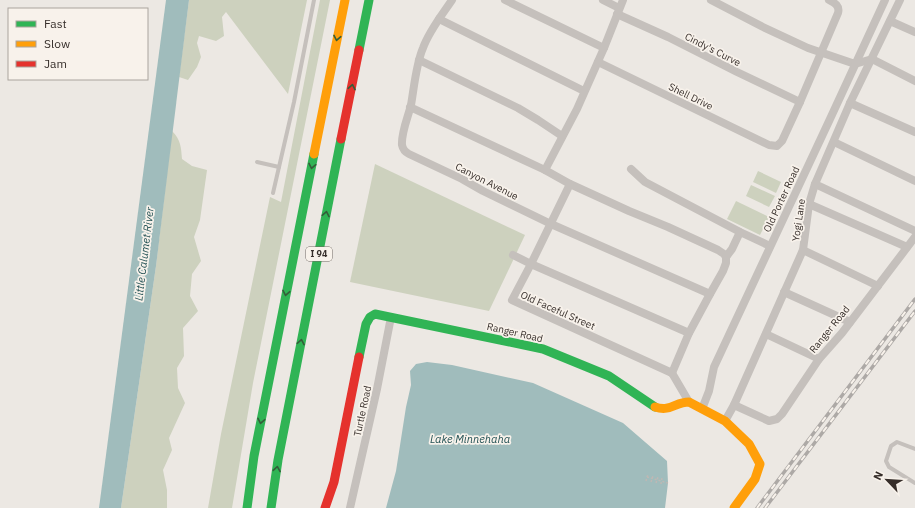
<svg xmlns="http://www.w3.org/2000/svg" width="915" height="508" font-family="'IBM Plex Sans',sans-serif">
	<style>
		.green { fill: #cdd1be }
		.water { fill: #a0bcbc }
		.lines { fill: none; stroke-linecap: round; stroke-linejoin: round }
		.path { stroke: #beb8b4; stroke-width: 1.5; stroke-dasharray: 2 2; stroke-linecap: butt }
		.lane { stroke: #c5c0bc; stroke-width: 4 }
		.street { stroke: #c5c0bc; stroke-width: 8 }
		.fast { stroke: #30b455; stroke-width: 9 }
		.slow { stroke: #ff9f0a; stroke-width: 9 }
		.jam { stroke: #e5322d; stroke-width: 9 }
		.rail-casing { stroke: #ada9a6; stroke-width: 3.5 }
		.rail { stroke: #f8f2eb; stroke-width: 2; stroke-dasharray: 6; stroke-linecap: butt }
		.oneway { stroke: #345d39 }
		.labels { text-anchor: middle; stroke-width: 3.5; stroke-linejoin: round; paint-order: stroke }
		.shield { fill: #f8f2eb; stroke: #706964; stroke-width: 1 }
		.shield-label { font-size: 9px; font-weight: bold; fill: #362e2a }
		.street-label { font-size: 10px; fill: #362e2a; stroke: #f8f2eb }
		.water-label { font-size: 11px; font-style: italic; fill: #235154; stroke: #f8f2eb }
	</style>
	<rect width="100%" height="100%" fill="#ece8e3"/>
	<g class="green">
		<polygon points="189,0 307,0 288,94 226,12 222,17 224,36 216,41 199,36 197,43 201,57 197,67 188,80 179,77"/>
		<polygon points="320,0 330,0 253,383 232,508 208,508 221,434 270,197 281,202"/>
		<path d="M172,131C181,140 181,147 182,159L192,166L207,170L200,220L194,237L201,261L192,274L190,296L198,311L183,328L184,356L177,368L178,388L185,403L169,438L172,450L163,470L167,490V508H121L156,266Z"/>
		<polygon points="375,164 525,235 489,311 350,282"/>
		<polygon points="758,171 781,182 776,193 753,182"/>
		<polygon points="751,185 775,196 769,207 746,196"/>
		<polygon points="736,201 769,217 760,235 727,219"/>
	</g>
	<g class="water">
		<polygon points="166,0 189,0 156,266 121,508 99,508"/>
		<polygon points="427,362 452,365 533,383 623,423 667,461 668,483 665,508 386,508 396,471 406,407 411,385 410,371 416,364"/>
	</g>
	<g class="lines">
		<g class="path">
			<polyline points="647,477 668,483"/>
			<polyline points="646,481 648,474"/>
			<polyline points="651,482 653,476"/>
			<polyline points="656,483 658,477"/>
			<polyline points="661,484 662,478"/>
		</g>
		<g class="lane">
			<polyline points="257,162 279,167"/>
			<polyline points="273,193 294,102 314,0"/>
			<polyline points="915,449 897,442 891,446 886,461 889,467 915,483"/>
		</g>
		<g class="street">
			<path d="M452,0C442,15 429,31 423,48C416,64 414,88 411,105C408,117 401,133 402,145C403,150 405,152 409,154L462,179L483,191L551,224L710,294"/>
			<polyline points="505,0 604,48"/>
			<polyline points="603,0 619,8"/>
			<polyline points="711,0 763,27 808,48 855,64 872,59 915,81"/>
			<polyline points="617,14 668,37 737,72 800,102"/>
			<polyline points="439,19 584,91"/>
			<polyline points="890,21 915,32"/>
			<polyline points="419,60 518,108 538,120 562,136"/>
			<path d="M598,62L769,145L777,146L782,141L800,102L838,13C840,6 835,3 829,0"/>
			<polyline points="850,103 915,132"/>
			<polyline points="410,107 545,170 570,184 629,211 668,227 718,250 724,254 726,257"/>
			<polyline points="834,142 915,181"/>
			<polyline points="631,169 645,182 740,232 770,246"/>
			<polyline points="545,170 577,109 604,48 623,0"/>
			<polyline points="570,184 531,264 512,300 672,373"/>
			<polyline points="815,184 915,231"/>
			<polyline points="809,204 907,247"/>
			<polyline points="803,250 878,286"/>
			<polyline points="513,255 531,264 689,333"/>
			<polyline points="784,292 850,322"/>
			<polyline points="766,334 819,359"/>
			<polyline points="672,373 689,333 710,294 723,271 726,263 726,257 732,249 740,232"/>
			<polyline points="672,373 689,402"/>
			<polyline points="734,405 769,421 777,419 782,414 819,359 842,333 915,237"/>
			<polyline points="702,409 709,391 714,367 830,119 885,0"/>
			<polyline points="725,421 734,405 803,250 809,204 815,184 850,103 900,0"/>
			<polyline points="350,508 377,389 391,317"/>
		</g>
		<g class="fast">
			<polyline points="359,50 369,0"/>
			<polyline points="359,357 366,324 370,317 375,314 543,349 609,376 655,407"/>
			<polyline points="247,508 254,456 314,154"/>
			<polyline points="271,508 278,460 341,139"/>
		</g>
		<g class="slow">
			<polyline points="314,154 345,0"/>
			<path d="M655,407C671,412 675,402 689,402L725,421L749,444L760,464L755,479L734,508"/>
		</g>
		<g class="jam">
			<polyline points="341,139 359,50"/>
			<polyline points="325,508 334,482 359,357"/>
		</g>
		<g class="rail-casing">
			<g id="rail">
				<polyline points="757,508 915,299"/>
				<polyline points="765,508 915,311"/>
			</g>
		</g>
		<use href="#rail" class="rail"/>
	</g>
	<defs><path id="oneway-chevron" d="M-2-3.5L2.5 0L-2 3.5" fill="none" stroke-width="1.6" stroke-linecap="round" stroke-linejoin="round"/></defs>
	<g class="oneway">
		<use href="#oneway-chevron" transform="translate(337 38) rotate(101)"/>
		<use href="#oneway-chevron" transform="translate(352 87) rotate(-79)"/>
		<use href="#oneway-chevron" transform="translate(312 166) rotate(101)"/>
		<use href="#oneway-chevron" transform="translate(326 214) rotate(-79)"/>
		<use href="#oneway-chevron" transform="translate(286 293) rotate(101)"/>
		<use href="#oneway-chevron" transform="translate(301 342) rotate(-79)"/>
		<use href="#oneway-chevron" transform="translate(261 421) rotate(101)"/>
		<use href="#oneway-chevron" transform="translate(277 469) rotate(-81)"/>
	</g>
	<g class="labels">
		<rect class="shield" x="306" y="247" width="26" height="14" rx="3"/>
		<g class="shield-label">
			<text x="319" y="257">I 94</text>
		</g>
		<g class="street-label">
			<text transform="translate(713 49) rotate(27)" y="4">Cindy's Curve</text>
			<text transform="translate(691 96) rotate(26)" y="4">Shell Drive</text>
			<text transform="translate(487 181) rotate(27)" y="4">Canyon Avenue</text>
			<text transform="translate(781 199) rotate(-65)" y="4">Old Porter Road</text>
			<text transform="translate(798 220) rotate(-82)" y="4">Yogi Lane</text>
			<text transform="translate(558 310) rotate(24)" y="4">Old Faceful Street</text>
			<text transform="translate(829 329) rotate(-51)" y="4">Ranger Road</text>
			<text transform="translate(515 332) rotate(13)" y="4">Ranger Road</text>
			<text transform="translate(362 411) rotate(-78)" y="4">Turtle Road</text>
		</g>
		<g class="water-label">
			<text transform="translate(144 254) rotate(-83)" y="4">Little Calumet River</text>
			<text x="470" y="443">Lake Minnehaha</text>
		</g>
	</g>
	<rect x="8" y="8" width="140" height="72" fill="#f8f2eb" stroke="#aaa49e"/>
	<rect x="16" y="21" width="20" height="6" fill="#30b455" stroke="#aaa49e"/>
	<text x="44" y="28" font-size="12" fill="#362e2a">Fast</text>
	<rect x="16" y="41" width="20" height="6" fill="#ff9f0a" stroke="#aaa49e"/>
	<text x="44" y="48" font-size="12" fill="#362e2a">Slow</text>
	<rect x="16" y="61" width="20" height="6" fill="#e5322d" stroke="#aaa49e"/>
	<text x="44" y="68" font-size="12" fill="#362e2a">Jam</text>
	<g transform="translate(887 480) rotate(295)" stroke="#f8f2eb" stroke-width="3" paint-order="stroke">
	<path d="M0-3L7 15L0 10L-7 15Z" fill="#362e2a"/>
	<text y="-6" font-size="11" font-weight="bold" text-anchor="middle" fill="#362e2a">N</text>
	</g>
</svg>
